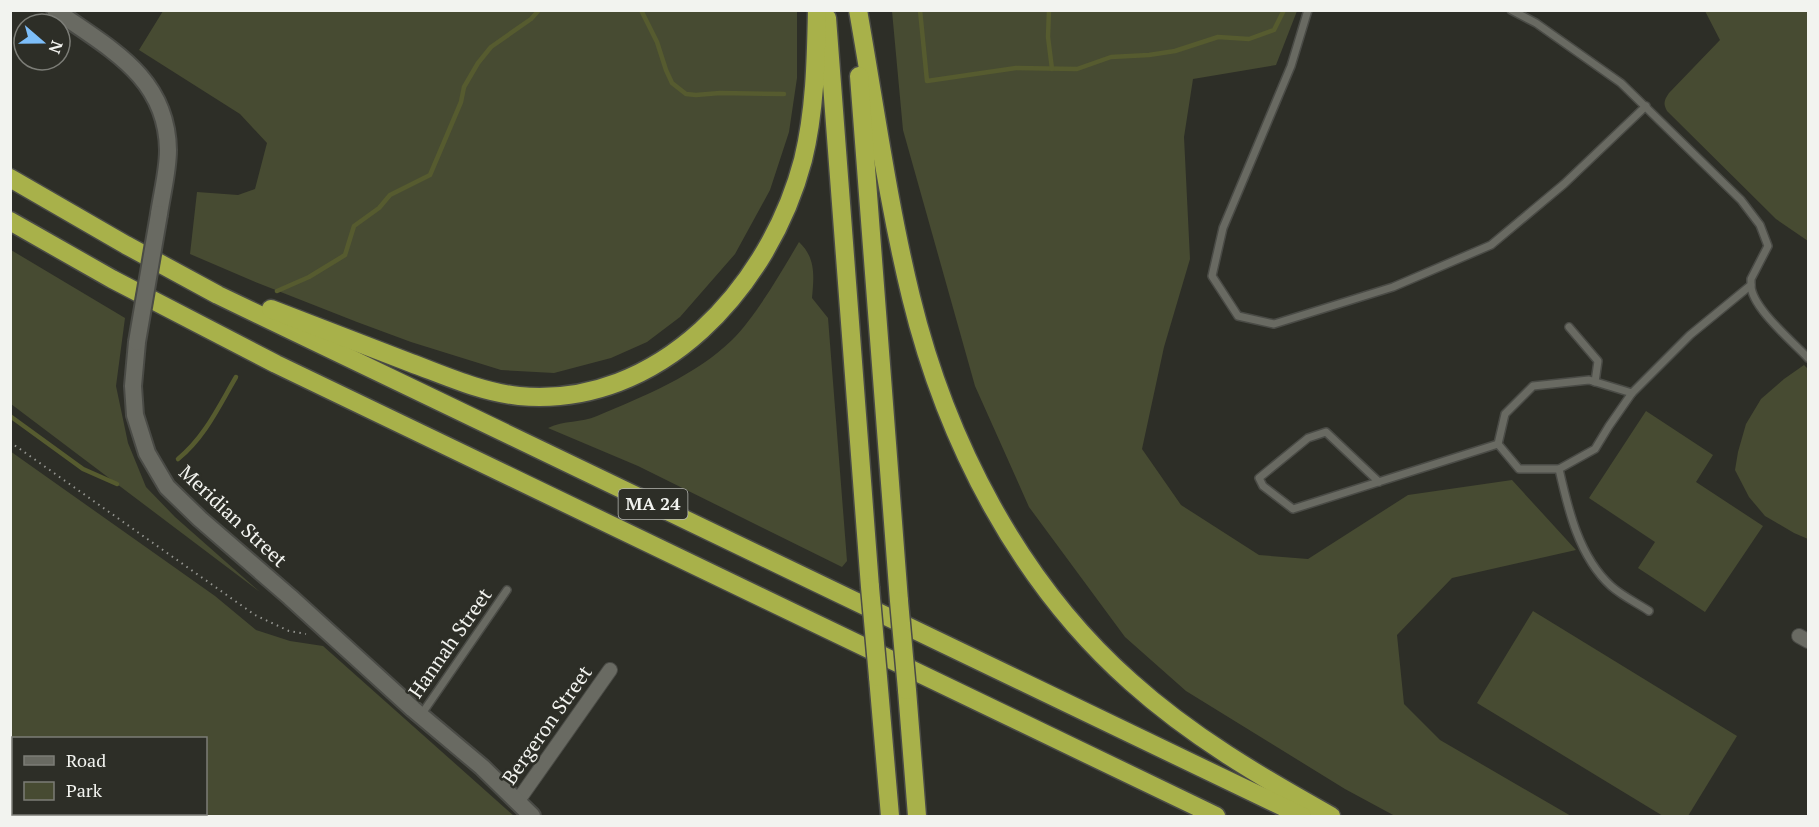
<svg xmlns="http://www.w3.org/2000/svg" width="1819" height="827" font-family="'PT Serif',serif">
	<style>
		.green { fill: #474b32; fill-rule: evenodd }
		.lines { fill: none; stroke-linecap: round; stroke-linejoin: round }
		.stream { stroke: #565b2f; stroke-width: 4.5 }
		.service-casing { stroke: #4a4b46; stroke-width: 10 }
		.minor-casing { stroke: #4a4b46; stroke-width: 16 }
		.tertiary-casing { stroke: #4a4b46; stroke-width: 20 }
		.motorway-casing { stroke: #4a4b46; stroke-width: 21 }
		.path { stroke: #93948f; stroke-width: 2; stroke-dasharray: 1.5 4.5; stroke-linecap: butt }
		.service { stroke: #696a62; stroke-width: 7 }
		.minor { stroke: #696a62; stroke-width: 14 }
		.tertiary { stroke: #696a62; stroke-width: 16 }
		.motorway { stroke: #a8b14a; stroke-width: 18 }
		.tertiary-bridge-casing { stroke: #4a4b46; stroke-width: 20; stroke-linecap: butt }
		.motorway-bridge-casing { stroke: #4a4b46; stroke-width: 21; stroke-linecap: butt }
		.tertiary-bridge { stroke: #696a62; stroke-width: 16 }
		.motorway-bridge { stroke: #a8b14a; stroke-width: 18 }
		.labels { text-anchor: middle; stroke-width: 5; stroke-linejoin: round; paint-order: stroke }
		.shield { fill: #2d2e27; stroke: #b7b8b3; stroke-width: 1.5 }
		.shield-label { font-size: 18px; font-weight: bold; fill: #f2f3ef }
		.street-label { font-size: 20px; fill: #f2f3ef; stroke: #2d2e27 }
	</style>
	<rect width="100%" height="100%" fill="#2d2e27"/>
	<g class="green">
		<polygon points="163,11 797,11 797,78 789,132 770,190 735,254 680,317 647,342 611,358 554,373 501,370 411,342 357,322 253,281 190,254 197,192 238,195 255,189 267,143 240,114 139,50"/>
		<polygon points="892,11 1297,11 1276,65 1193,79 1184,137 1190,259 1164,347 1142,449 1181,505 1259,555 1308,559 1408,495 1512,480 1576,550 1452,578 1397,635 1404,704 1440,740 1571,816 1395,816 1345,789 1186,691 1125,637 1029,507 975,386 903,130"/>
		<path d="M1705,11H1808V241L1776,219L1667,111C1663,104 1664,100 1669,93L1720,40Z"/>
		<path d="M799,242C816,258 814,276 812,298L828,318L847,561L842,567L638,466L548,428C564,420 581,423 597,416C644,396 695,376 732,340C756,316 782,271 799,242Z"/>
		<polygon points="11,250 125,318 116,386 128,443 146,487 175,517 260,592 11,404"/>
		<polygon points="1804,365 1808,369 1808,539 1794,533 1765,516 1749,497 1735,470 1738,452 1746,424 1761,399 1784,379"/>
		<polygon points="1646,411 1713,455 1696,482 1763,526 1705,612 1638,568 1655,542 1589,498"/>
		<path d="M10,451L215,596L256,630L290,641L323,646L514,816H11ZM14,738H206V814H14Z"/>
		<polygon points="1533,611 1737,736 1688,816 1663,816 1477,703"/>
	</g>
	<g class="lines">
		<g class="stream">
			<polyline points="641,10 657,42 666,70 672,83 686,94 696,95 720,93 784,94"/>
			<polyline points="920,10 927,81 1016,68 1077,69 1111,57 1149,55 1175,51 1218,37 1249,39 1274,30 1284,10"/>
			<polyline points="1049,10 1048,37 1052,69"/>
			<polyline points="277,291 309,277 345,255 354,226 379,208 390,195 430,175 461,102 464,87 478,63 491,47 531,19 539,10"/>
			<polyline points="10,416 83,469 117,484"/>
			<path d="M178,459C205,437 219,406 236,377"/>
		</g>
		<g class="service-casing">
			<g id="service">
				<polyline points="1308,10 1291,66 1223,228 1212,276 1238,316 1274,324 1393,287 1491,245 1564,184 1646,106"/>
				<path d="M1511,10L1536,23L1621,83L1741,200L1760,225L1768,246L1751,279V285L1690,335L1632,393L1609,426L1595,449L1559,469C1568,509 1579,557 1611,586C1622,596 1637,603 1649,611"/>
				<path d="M1751,285C1751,307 1793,342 1808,358"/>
				<polyline points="1569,327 1598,361 1595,382"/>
				<polyline points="1559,469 1519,469 1498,444 1505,414 1533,386 1589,380 1632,393"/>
				<polyline points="1379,482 1326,432 1308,438 1259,478 1263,486 1293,509 1498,444"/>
				<polyline points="421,715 507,590"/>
			</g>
		</g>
		<g class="minor-casing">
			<g id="minor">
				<polyline points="1799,636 1808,641"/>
				<polyline points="517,802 610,670"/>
			</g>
		</g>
		<g class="tertiary-casing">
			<g id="tertiary">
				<path d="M55,10C108,48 167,76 168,150C168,171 162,193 159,214"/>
				<polyline points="137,342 133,386 135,415 147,453 167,487 200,519 290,597 413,709 482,767 532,816"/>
			</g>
		</g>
		<g class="motorway-casing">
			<g id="motorway">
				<path d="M858,10C875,106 888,203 911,297C946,441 1019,583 1131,682C1191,736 1261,777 1331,816"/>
				<polyline points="827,18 870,587"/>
				<polyline points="859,76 899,601"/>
				<polyline points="10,178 126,245 218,295 1302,816"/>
				<polyline points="10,221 112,279 276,364 1216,816"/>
				<path d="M271,309C318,327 364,345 411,363C446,376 481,392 519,396C660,409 770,286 803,160C815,111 816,60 817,10"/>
				<polyline points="878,677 890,816"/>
				<polyline points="907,690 917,816"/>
			</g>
		</g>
		<polyline class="path" points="10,442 255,615 289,631 306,634"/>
		<use href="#service" class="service"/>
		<use href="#minor" class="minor"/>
		<use href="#tertiary" class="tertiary"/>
		<use href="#motorway" class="motorway"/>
		<g class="tertiary-bridge-casing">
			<polyline id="tertiary-bridge" points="137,342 159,214"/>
		</g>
		<g class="motorway-bridge-casing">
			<g id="motorway-bridge">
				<polyline points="870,587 878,677"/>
				<polyline points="899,601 907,690"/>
			</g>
		</g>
		<use href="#tertiary-bridge" class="tertiary-bridge"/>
		<use href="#motorway-bridge" class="motorway-bridge"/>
	</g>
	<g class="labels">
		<rect class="shield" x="618.5" y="489" width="69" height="30" rx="4.5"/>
		<g class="shield-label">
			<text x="653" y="510">MA 24</text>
		</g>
		<g class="street-label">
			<text transform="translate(233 516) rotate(43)" y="7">Meridian Street</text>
			<text transform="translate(450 643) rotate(-55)" y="7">Hannah Street</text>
			<text transform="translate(547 725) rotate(-55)" y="7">Bergeron Street</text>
		</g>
	</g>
	<rect width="1819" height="827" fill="none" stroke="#f2f3ef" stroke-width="24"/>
	<rect x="12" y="737" width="195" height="78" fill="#2d2e27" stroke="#7c7d77" stroke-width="1.5"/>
	<rect x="24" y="756" width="30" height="9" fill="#696a62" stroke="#7c7d77" stroke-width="1.5"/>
	<text x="66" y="767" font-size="18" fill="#f2f3ef">Road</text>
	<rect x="24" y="782" width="30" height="18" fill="#474b32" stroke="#7c7d77" stroke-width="1.5"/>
	<text x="66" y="797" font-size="18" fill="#f2f3ef">Park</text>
	<g transform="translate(42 42) rotate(110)"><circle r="28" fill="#2d2e27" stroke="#7c7d77" stroke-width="1.5"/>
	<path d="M0-4.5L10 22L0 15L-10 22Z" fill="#7dbef9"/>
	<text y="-9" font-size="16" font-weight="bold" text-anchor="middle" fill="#f2f3ef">N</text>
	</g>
</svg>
